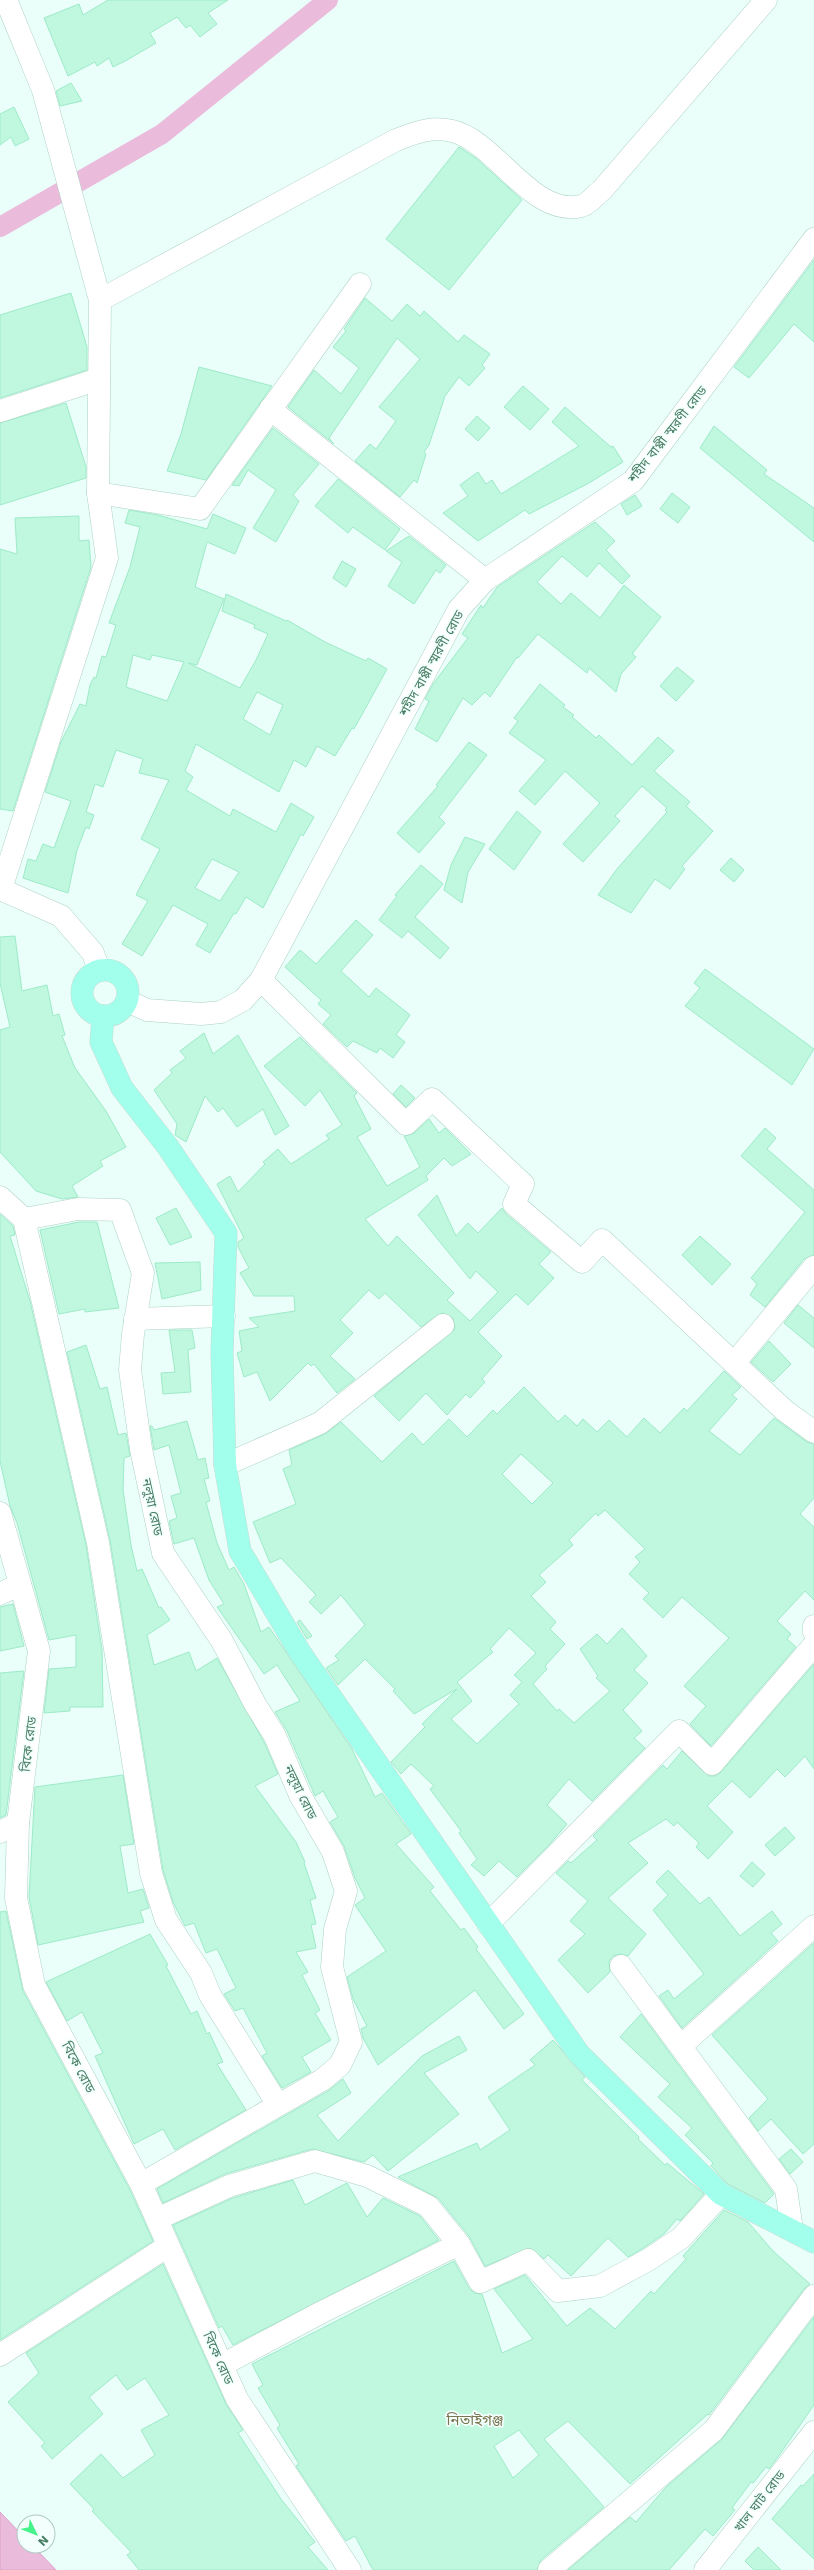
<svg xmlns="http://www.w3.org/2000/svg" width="814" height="2570" font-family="'DejaVu Sans','Noto Sans Bengali',sans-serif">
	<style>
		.water { fill: #ebbbdc; stroke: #dea0ca }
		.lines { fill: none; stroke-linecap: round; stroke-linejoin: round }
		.canal { stroke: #ebbbdc; stroke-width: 20 }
		.building { fill: #bff7df; stroke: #9debc8; fill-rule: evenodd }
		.minor-casing { stroke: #add3c4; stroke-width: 23 }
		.major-casing { stroke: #ccdbd4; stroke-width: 23 }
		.minor { stroke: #fff; stroke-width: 22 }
		.major { stroke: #a1ffec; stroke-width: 22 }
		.labels { text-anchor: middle; stroke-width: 3.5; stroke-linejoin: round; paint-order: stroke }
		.street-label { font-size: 13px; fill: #497e65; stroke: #f3fffc }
		.quarter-label { font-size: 15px; fill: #7c7551; stroke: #f3fffc }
	</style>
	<rect width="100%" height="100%" fill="#eafefa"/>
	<polygon class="water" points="0,2512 24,2537 24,2546 33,2546 56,2570 0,2570"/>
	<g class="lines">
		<polyline class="canal" points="0,227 162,134 328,0"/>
	</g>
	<g class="building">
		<polygon points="108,0 228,0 208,13 217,24 200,37 190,25 186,28 177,17 150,33 156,43 127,60 113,67 109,58 97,66 95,62 68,76 44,18 79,4 83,15"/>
		<polygon points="71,83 82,101 60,106 56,91"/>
		<polygon points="14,107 29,139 15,146 11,137 0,145 0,114"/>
		<polygon points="459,147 476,158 522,200 449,290 386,239"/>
		<polygon points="814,260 814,342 794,324 749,378 734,367"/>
		<polygon points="71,293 87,347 87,370 0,398 0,315"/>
		<polygon points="365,298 392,321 407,304 420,316 424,311 458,342 464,335 490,354 482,365 485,368 469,386 459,377 445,396 429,445 424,452 426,454 417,483 414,480 400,497 355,461 370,444 376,449 396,421 379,407 420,359 397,338 329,438 334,444 288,407 314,370 341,394 359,368 333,347 346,331 344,329"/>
		<polygon points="199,367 272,386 206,480 167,471 181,434"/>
		<polygon points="523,386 549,409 530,430 504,407"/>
		<polygon points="66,403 86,467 86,478 0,505 0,423"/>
		<polygon points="565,407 611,447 613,446 623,462 589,483 529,514 525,510 478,541 443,513 468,496 460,485 478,472 486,484 492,480 501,494 579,446 552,422"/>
		<polygon points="477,416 490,428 478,441 465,429"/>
		<polygon points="714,426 767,470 764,474 814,508 814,542 700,448"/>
		<polygon points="273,428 319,464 293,495 299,501 276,542 253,528 276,490 248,470 239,486 232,485"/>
		<polygon points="338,479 400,529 385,550 353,527 348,533 315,506"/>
		<polygon points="672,493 690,507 678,523 660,509"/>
		<polygon points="635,495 642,506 627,515 621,504"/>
		<path d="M129,510L158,515L207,529L213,514L246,528L235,554L207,542L195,587L224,599L197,665L188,663L240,688L256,660L268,634L254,628L255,625L222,611L226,594L286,621L287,620L325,642L366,661L368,658L387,669L354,729L352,728L335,756L317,746L306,767L294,760L279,792L196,744L185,771L193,777L186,790L230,816L233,809L276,832L291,803L314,817L303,836L301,834L263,908L246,897L236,914L234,913L210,953L196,945L208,924L173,905L142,956L122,944L148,901L136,895L160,849L141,839L169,780L139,773L143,759L116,750L103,787L95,784L86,812L94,815L89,829L86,827L77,850L68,893L23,878L28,859L36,861L43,844L54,848L71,801L45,792L61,742L80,704L86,706L90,685L94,677L96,678L102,656L106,657L116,625L109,623L130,567L140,527L125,523ZM133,655L150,660L152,655L184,662L167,701L126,687ZM257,692L283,705L270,735L243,719ZM212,859L239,872L220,901L195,888Z"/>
		<polygon points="79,516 79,541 89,540 91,567 13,811 0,809 0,549 17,554 15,518"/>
		<polygon points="595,522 615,541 606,550 630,576 622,584 599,563 587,577 562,556 537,582 561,604 571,593 600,618 624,585 661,617 632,654 636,657 621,674 616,692 589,668 587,673 538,634 518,658 517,657 490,697 485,692 472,705 463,698 437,742 415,729 429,701 425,699 433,684 468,638 462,634 481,605 483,608 497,587"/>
		<polygon points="409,536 446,565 440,573 436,570 414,604 388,586 402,562 386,551"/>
		<polygon points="342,561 356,569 346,587 333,578"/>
		<polygon points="677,667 694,681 676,701 660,686"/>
		<polygon points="540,684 565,705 563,707 574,715 572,717 596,738 599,735 632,765 658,737 674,751 654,771 690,802 686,806 713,831 682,866 685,869 670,889 655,879 631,913 598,895 617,869 667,812 665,810 667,808 642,786 615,816 620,821 583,862 563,844 600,803 565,771 535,805 519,791 546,760 509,733 518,721 514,718"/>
		<polygon points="469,742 487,755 439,817 445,823 419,853 397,833 438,786 436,785"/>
		<polygon points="517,811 541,832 514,870 489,849"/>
		<polygon points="465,837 485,844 468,872 462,903 444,890 451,865"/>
		<polygon points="731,858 744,870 734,882 720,870"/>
		<polygon points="421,865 443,884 415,917 449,948 440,959 408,931 402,938 379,920 397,896 395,895"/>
		<polygon points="356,920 373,935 341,971 369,997 376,988 410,1015 396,1035 405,1042 393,1058 380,1048 377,1053 353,1041 347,1047 323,1024 331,1015 318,1004 321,1000 285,967 300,950 316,964"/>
		<polygon points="15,936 22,991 47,985 53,1016 59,1014 65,1035 62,1036 75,1068 106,1111 126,1147 100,1161 103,1166 72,1186 78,1197 62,1199 36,1191 0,1152 0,1030 10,1027 0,983 0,937"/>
		<polygon points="705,969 814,1049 792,1085 685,1006 700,988 694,983"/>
		<polygon points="204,1033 213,1054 238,1035 289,1126 275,1135 263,1109 237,1127 223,1108 218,1112 205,1096 186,1142 175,1135 177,1124 154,1090 172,1073 170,1070 186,1058 180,1051"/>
		<polygon points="300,1037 357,1093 354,1096 371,1129 357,1137 387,1186 420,1167 404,1136 414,1133 429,1119 439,1133 445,1128 471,1154 452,1166 444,1158 426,1176 428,1180 365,1219 388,1246 397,1236 454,1293 447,1300 470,1321 498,1292 476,1271 470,1279 418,1215 437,1195 456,1236 468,1223 478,1233 502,1208 506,1214 551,1252 539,1264 554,1278 528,1305 516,1294 478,1332 502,1356 482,1379 485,1382 470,1398 466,1394 447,1415 426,1393 399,1421 374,1396 455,1329 453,1318 442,1313 421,1327 385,1293 379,1299 369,1290 340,1320 353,1333 330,1356 355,1379 337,1393 314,1364 311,1366 308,1363 270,1401 257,1372 244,1377 237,1353 242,1351 239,1331 259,1327 249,1318 295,1311 294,1296 254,1296 240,1273 249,1268 238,1247 238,1242 244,1238 217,1184 230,1176 238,1192 265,1164 263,1162 278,1149 291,1164 329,1139 326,1135 342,1125 320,1090 305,1106 264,1066"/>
		<polygon points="401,1085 415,1098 406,1107 393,1094"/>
		<polygon points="765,1128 776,1138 767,1149 814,1190 814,1255 804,1259 765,1307 750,1295 757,1284 751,1278 805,1212 741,1156"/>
		<polygon points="176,1208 192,1237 170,1245 156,1218"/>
		<polygon points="0,1214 13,1226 15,1235 10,1236 30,1301 86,1545 102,1650 103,1707 70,1707 70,1711 44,1713 49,1669 76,1667 76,1635 49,1640 17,1523 10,1506 0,1461"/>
		<polygon points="79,1222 97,1222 119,1308 85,1312 85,1309 59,1314 40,1230"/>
		<polygon points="700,1236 731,1264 712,1285 682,1255"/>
		<polygon points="200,1262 201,1290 162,1299 155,1263"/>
		<polygon points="798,1305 814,1318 814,1348 784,1323"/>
		<polygon points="169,1330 192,1330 195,1348 188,1350 191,1392 163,1394 161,1373 175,1372"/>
		<polygon points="769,1341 791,1364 773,1382 751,1362"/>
		<polygon points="86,1345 100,1389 107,1387 118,1435 126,1433 130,1456 124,1458 123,1490 131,1545 137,1571 142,1569 159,1608 161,1607 170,1620 147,1635 154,1665 189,1652 196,1671 217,1658 264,1742 278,1774 255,1786 296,1842 305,1862 304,1863 316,1898 310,1900 316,1924 311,1925 316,1948 296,1952 308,1972 302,1975 320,2010 315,2013 331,2040 302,2057 311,2072 282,2088 262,2056 267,2053 243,2008 235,2011 224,1994 236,1988 217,1949 206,1953 194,1923 185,1926 173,1902 163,1870 110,1540 67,1352"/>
		<path d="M724,1371L741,1387L732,1395L737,1399L709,1431L740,1455L774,1418L807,1442L814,1444V1498L800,1514L814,1527V1600L805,1591L777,1621L791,1634L787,1639L796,1647L711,1746L690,1724L706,1706L684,1686L729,1638L682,1597L663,1618L643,1599L649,1593L629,1574L640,1562L635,1557L645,1549L605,1510L598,1516L596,1513L569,1540L573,1545L539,1575L546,1582L531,1596L556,1622L550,1629L565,1644L545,1666L547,1669L533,1684L557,1711L559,1709L574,1723L610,1691L596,1678L598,1676L580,1649L597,1634L607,1644L622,1628L647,1656L634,1670L648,1683L623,1710L642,1731L634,1738L645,1748L592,1801L569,1779L547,1805L567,1824L549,1845L517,1877L499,1861L484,1876L471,1865L477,1859L459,1833L461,1831L430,1789L434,1786L411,1764L401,1774L391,1762L425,1727L422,1724L457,1689L414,1714L393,1691L395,1689L365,1659L338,1685L326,1668L339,1660L335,1656L365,1625L341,1595L321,1614L309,1602L316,1595L281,1558L270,1563L253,1522L296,1504L283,1469L292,1465L289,1450L325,1434L341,1422L382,1462L412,1433L423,1445L449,1419L467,1437L493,1410L497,1414L524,1387L558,1422L565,1415L577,1426L583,1419L597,1432L609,1420L627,1437L644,1418L660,1433L684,1408L687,1411ZM521,1454L553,1483L532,1504L502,1474ZM509,1628L536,1653L514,1675L522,1682L510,1695L519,1704L477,1744L451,1719L472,1701L457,1682L493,1652L490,1649Z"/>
		<polygon points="187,1421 198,1460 205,1458 209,1478 204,1479 210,1501 206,1502 217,1543 229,1570 234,1567 244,1584 261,1632 269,1627 352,1749 375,1797 382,1793 411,1834 396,1844 434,1887 430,1891 461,1930 464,1928 478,1947 476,1949 524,2014 504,2029 475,1990 378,2065 363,2038 361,2029 367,2026 353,1999 347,1977 386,1951 355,1905 365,1898 355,1878 344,1846 330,1822 338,1817 323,1791 315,1796 287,1731 275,1712 300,1701 277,1665 264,1674 217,1607 224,1604 209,1580 194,1538 174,1544 169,1521 177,1518 171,1496 181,1493 169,1445 154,1450 150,1426 152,1426 154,1430"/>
		<polygon points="13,1604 24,1646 0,1651 0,1607"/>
		<polygon points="300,1620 312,1636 307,1639 297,1622"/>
		<polygon points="814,1664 814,1769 805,1756 785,1777 777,1769 750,1798 732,1781 707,1806 733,1832 708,1859 696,1847 699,1843 677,1822 674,1826 666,1819 628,1843 648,1863 608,1898 646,1934 628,1956 620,1954 613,1956 609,1961 610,1972 588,1993 558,1960 585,1934 570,1921 588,1901 556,1873 568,1861 571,1863 597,1840 593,1836 663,1765 667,1769 682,1751 709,1776 715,1776 721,1772"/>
		<polygon points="24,1671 6,1815 0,1818 0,1673"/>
		<polygon points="123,1775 134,1844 120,1846 128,1893 143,1889 149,1908 140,1911 144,1922 38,1945 29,1897 35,1787"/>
		<polygon points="785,1827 795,1838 775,1856 765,1845"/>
		<polygon points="752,1862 765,1874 753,1887 740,1876"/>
		<polygon points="668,1870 700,1904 709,1897 740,1936 772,1911 782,1924 771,1933 778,1941 682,2028 659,1996 668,1990 674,1999 704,1974 653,1910 668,1895 656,1882"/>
		<polygon points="6,1911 23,1991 130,2190 153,2241 0,2340 0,1912"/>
		<polygon points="150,1934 168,1965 166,1966 191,2014 197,2011 207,2034 209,2032 223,2062 217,2064 246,2110 175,2150 163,2129 134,2144 95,2056 103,2053 82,2012 67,2021 46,1982"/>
		<polygon points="814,1943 814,2144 803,2154 771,2119 758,2131 749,2118 768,2099 712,2035"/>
		<polygon points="641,2014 774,2194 765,2203 728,2184 711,2166 713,2163 685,2135 692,2128 658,2097 670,2084 620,2037"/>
		<polygon points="459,2036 467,2050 424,2073 459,2114 388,2171 373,2155 364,2162 312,2149 225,2174 163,2203 157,2189 328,2091 343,2079 351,2093 317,2115 338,2141 422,2056"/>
		<polygon points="553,2040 585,2077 582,2080 639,2137 638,2139 665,2165 667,2163 704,2194 680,2221 677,2219 664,2234 642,2249 628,2257 608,2238 571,2276 548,2255 544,2259 530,2248 485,2266 469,2236 438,2198 398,2177 477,2143 480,2150 510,2130 488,2097 535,2065 530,2060"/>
		<polygon points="791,2149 803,2162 790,2174 779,2159"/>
		<polygon points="293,2180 305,2205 347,2183 367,2217 383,2198 420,2216 439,2240 233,2345 222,2326 219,2328 173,2225 233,2198"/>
		<path d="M724,2210L748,2222L773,2251L810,2284L804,2289L709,2415L708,2414L630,2484L568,2421L544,2439L604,2507L541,2560L537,2570H373L355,2536L346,2541L296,2466L299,2464L277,2428L280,2425L258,2388L263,2385L252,2364L454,2261L469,2288L474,2293L482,2294L502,2353L533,2339L494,2289L525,2275L567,2326L590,2308L615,2329L651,2291L654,2294L686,2259L683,2256ZM519,2430L539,2455L513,2478L494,2446Z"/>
		<polygon points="163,2264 226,2404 243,2430 238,2433 281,2499 315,2542 308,2547 328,2570 139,2570 127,2555 131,2552 92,2511 94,2509 70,2484 101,2454 123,2478 155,2455 141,2430 169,2415 145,2378 127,2390 116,2375 89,2397 103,2414 52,2459 41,2446 45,2443 8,2402 39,2373 26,2353"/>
		<polygon points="814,2317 814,2405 780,2454 769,2469 766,2467 753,2483 751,2482 732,2508 735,2510 713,2536 705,2529 669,2570 568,2570 630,2517 636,2522 666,2487 722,2439"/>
		<polygon points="814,2474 814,2559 772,2519 801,2485 803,2486"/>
		<polygon points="758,2547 781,2570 754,2570 745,2561"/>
	</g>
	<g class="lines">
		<g class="minor-casing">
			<g id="minor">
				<path d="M100,300L396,140C415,133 431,126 452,131C496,141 532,218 581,206C588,205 596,194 602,190L766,0"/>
				<polyline points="270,409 485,580"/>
				<polyline points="0,411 99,379"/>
				<polyline points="98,493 200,509 360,284"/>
				<polyline points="0,889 61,916 93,953 99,970"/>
				<polyline points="1,889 107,558 98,493 100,300 43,90 6,0"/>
				<polyline points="261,980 406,1124 432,1099 523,1184 514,1204 582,1262 602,1240 784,1410 814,1432"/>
				<polyline points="127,1001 147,1010 201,1014 221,1012 243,1000 261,980 459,609 485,580 633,481 814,239"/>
				<polyline points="0,1197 24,1219 78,1209 120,1210 143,1273 133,1334 130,1370 141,1449 163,1553 222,1641 255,1704 275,1736 300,1795 333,1852 346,1891 335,1929 332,1967 351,2042 340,2065 322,2080 141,2184"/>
				<polyline points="24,1219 98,1543 151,1873 166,1920 201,1973 210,1995 278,2105"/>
				<polyline points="135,1319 224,1316"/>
				<polyline points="735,1362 814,1267"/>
				<polyline points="225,1465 320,1423 443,1325"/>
				<polyline points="0,1513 39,1651 18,1823 16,1898 34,1985 141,2184 237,2399 350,2570"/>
				<polyline points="0,1594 20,1584"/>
				<polyline points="814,1626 814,1632"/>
				<polyline points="0,1832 18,1823"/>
				<polyline points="488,1924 679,1731 712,1764 814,1645"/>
				<polyline points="621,1966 786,2189 792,2230"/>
				<polyline points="682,2045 814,1926"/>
				<polyline points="157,2219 229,2186 315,2161 367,2176 428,2206 459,2244"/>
				<polyline points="0,2355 168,2246"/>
				<polyline points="222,2365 322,2312 459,2244 480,2282 528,2260 558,2291 600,2286 648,2260 681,2238 721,2194"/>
				<polyline points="549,2570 714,2430 814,2296"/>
				<polyline points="705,2570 814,2432"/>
			</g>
		</g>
		<g class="major-casing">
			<g id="major">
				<circle cx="105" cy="993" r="23"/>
				<polyline points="103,1016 101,1042 122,1088 168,1147 226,1233 222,1353 225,1465 240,1551 301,1654 579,2054 721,2194 814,2242"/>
			</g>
		</g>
		<use href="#minor" class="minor"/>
		<use href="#major" class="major"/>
	</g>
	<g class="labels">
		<g class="street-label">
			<text transform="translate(667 434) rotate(-52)" y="5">শহীদ বাপ্পী স্মরণী রোড</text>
			<text transform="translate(431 663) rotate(-61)" y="5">শহীদ বাপ্পী স্মরণী রোড</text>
			<text transform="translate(153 1507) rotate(78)" y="5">নলুয়া রোড</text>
			<text transform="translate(28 1744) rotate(-83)" y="5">বিকে রোড</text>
			<text transform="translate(301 1792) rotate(64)" y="5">নলুয়া রোড</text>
			<text transform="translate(79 2067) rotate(62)" y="5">বিকে রোড</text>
			<text transform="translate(219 2358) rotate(66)" y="5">বিকে রোড</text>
			<text transform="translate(759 2501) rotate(-52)" y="5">খাল ঘাট রোড</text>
		</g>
		<g class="quarter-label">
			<text x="475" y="2425">নিতাইগঞ্জ</text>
		</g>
	</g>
	<g transform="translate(36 2534) rotate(133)"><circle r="19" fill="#f3fffc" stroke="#afcbc0"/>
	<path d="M0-3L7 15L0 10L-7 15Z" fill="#44f389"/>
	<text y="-6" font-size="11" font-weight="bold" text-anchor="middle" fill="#497e65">N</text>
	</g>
</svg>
